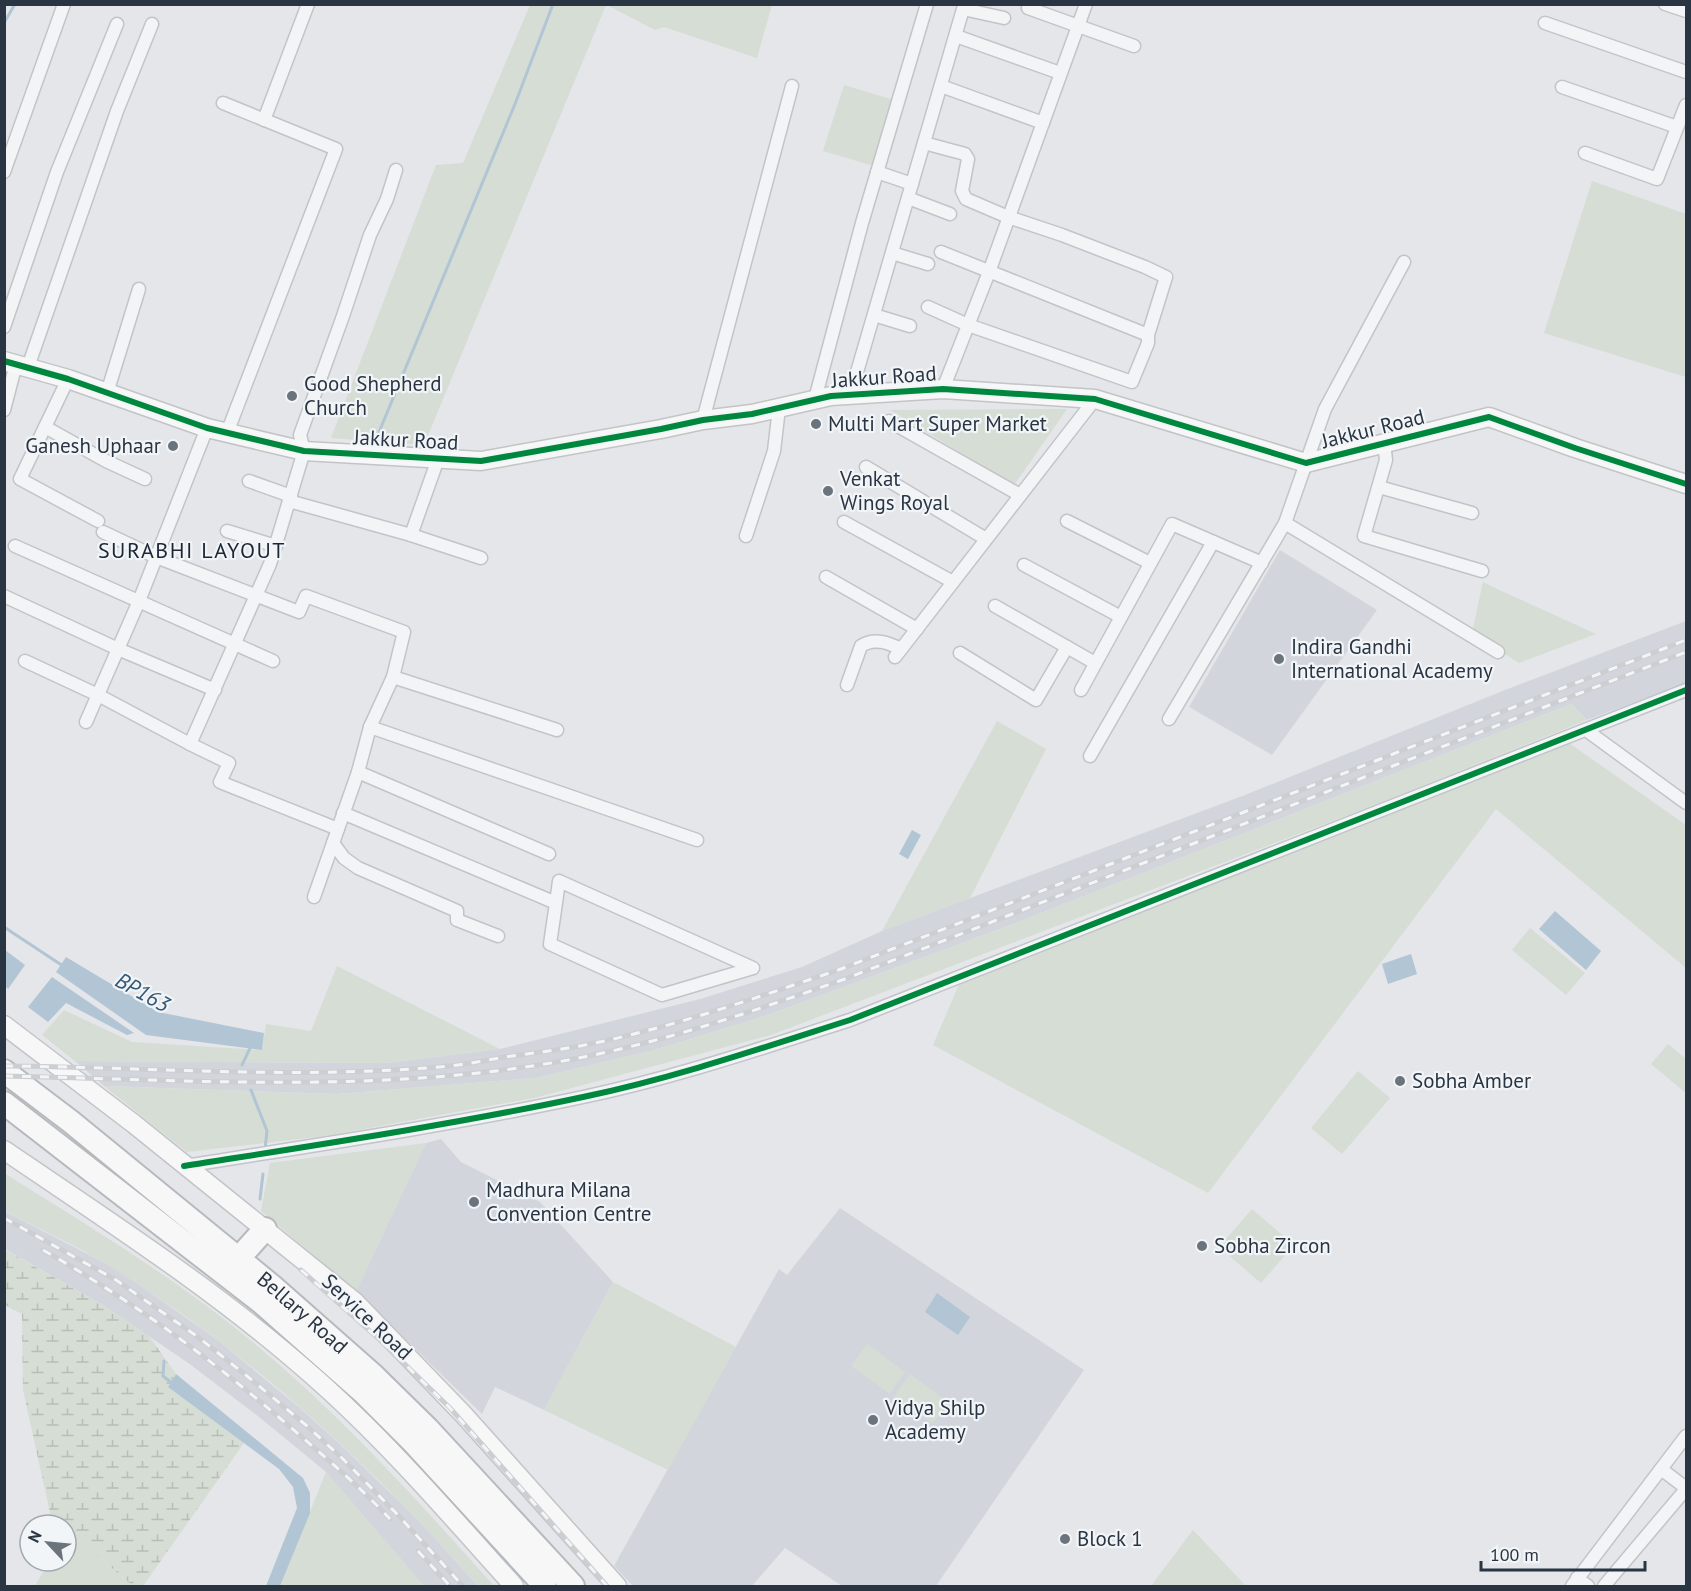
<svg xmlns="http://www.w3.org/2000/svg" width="1691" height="1591" font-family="'PT Sans',sans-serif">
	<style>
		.built { fill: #d2d6dc }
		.green { fill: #d5ddd4 }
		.wetland { fill: url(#wetland-marsh) }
		.water { fill: #b2c5d4 }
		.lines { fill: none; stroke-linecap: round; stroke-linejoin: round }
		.stream { stroke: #b2c5d4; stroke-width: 3 }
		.street-casing { stroke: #c2c4c7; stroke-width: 15 }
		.secondary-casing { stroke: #c2c4c7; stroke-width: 21 }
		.highway-casing { stroke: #b6b9bd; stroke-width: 26 }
		.street { stroke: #f3f4f6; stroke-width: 12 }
		.secondary { stroke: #f7f7f7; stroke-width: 18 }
		.highway { stroke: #f7f7f7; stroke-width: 22 }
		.rail-casing { stroke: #ccced1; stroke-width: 5 }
		.rail { stroke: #f2f5f8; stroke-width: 3; stroke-dasharray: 9; stroke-linecap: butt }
		.cycleway-casing { stroke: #f2f5f8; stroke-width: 10 }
		.cycleway { stroke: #00873e; stroke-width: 6 }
		.poi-dot { fill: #6b737d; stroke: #f2f5f8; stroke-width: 2 }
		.labels { text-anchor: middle; stroke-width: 4.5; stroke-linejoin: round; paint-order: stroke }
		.street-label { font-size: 21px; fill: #2a3543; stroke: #f2f5f8 }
		.poi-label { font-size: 21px; fill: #2a3543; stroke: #f2f5f8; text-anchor: start }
		.neighbourhood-label { font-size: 22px; letter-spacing: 1.5px; fill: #1c2634; stroke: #f2f5f8 }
		.water-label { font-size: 22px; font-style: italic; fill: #345877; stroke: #f2f5f8 }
	</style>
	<defs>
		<pattern id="wetland-marsh" width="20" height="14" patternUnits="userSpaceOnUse" patternTransform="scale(1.5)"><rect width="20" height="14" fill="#d5ddd4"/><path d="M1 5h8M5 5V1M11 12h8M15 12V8" fill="none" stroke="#b7beb7"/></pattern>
	</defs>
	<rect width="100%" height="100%" fill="#e4e6e9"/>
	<g class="built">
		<polygon points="1280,550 1377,610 1272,755 1189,707"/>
		<polygon points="1686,621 1686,683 1587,720 1571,704 1016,923 765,1016 651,1051 535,1078 337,1094 104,1086 75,1061 387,1063 500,1049 700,999 802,967 882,931 1245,795 1505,690"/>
		<polygon points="441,1139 461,1162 540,1202 613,1282 544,1410 495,1387 482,1414 356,1291 426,1143"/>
		<polygon points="840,1208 1084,1370 936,1586 842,1586 785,1548 752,1586 633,1586 614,1566 779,1269 787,1275"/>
		<polygon points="4,1211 107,1264 144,1288 219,1341 300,1408 341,1445 420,1522 478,1586 424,1586 326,1472 264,1421 191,1365 106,1307 5,1249"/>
	</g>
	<g class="green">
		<polygon points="530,5 606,5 424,445 331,438 436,165 463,163"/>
		<polygon points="607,5 772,5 757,58 664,27 655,30"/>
		<polygon points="844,85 894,100 874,166 823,151"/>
		<polygon points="1592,181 1686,214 1686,377 1544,333"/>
		<polygon points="1067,409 1014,485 890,410"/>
		<polygon points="1483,582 1495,588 1596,634 1519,663 1472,633"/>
		<polygon points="1571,704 1587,720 1374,805 771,1035 534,1098 325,1136 187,1152 104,1086 337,1094 535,1078 651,1051 765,1016 1016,923"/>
		<polygon points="997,721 1046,749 970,898 882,931"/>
		<polygon points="1569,743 1686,825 1686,968 1496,809 1208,1193 933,1045 960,982"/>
		<polygon points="1530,928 1585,973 1566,995 1512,950"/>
		<polygon points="337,966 500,1049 387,1063 75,1061 42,1035 64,1010 132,1042 262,1050 266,1024 311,1031"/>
		<polygon points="1668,1044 1686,1059 1686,1093 1651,1064"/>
		<polygon points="1358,1071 1390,1098 1342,1154 1311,1128"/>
		<polygon points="426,1143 356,1291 261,1211 270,1163"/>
		<path d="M4,1173C90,1227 177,1279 255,1344C344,1418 417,1500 494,1586H478C370,1464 249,1351 109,1266C76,1245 39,1229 5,1211Z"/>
		<polygon points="1252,1209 1294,1245 1261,1283 1219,1247"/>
		<polygon points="613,1282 736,1347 668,1470 544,1410"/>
		<polygon points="867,1344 905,1372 890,1394 851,1366"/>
		<polygon points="910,1374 948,1402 933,1424 894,1396"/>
		<polygon points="326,1472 424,1586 280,1586"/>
		<polygon points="67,1530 133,1586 35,1586 49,1561 66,1561"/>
		<polygon points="1193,1530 1246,1586 1151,1586"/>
	</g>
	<polygon class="wetland" points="4,1249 106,1307 149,1336 176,1374 168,1387 244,1443 143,1586 133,1586 66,1529 66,1525 61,1525 51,1517 23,1390 22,1314 5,1305"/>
	<g class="water">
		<polygon points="912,830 921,835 908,859 899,854"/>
		<polygon points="1555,911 1601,951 1586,970 1539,929"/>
		<polygon points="5,950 25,965 8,989 5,986"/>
		<polygon points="1411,954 1417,974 1388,984 1382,964"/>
		<polygon points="66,957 158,1012 264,1033 262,1050 146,1035 56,972"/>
		<polygon points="52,977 134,1033 127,1035 66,1003 48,1022 28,1007"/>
		<polygon points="937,1293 970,1317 958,1335 925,1312"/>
		<polygon points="176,1374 303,1478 310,1493 310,1513 280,1586 266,1586 297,1508 293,1487 279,1469 168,1387"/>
	</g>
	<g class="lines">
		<g class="stream">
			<polyline points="4,23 15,4"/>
			<polyline points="372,449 515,104 553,4"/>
			<polyline points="4,927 63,966"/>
			<polyline points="242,1065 252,1044"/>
			<polyline points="251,1090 267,1131 265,1149"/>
			<polyline points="260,1199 263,1174"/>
			<polyline points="164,1361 163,1376 173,1384"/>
		</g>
		<g class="street-casing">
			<g id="street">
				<polyline points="1665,4 1686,11"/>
				<polyline points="1028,8 1134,46"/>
				<polyline points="1545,23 1686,72"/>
				<polyline points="956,36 1060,73"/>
				<polyline points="941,86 1043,123"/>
				<polyline points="1562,87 1677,127"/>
				<polyline points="223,103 336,149 227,433"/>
				<polyline points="264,120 308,4"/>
				<polyline points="924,143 965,154 968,159 962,191 966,199 1008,217 1062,235 1145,267 1166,277 1148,335 1148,343 1132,382 968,325 928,307"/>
				<polyline points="1585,153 1657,179 1686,105"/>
				<polyline points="4,172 64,4"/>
				<polyline points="877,172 912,184"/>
				<polyline points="908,198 950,214"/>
				<polyline points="941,252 1148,335"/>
				<polyline points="892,253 928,264"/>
				<polyline points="874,315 910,326"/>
				<polyline points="4,327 57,172 117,24"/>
				<polyline points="28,367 117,111 152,24"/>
				<polyline points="68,379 20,479 98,521"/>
				<polyline points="943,389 989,272 1086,4"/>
				<polyline points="107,393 139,289"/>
				<polyline points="850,396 963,9 1004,18"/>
				<polyline points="815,399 862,223 927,4"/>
				<polyline points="4,410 16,364"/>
				<polyline points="703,420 792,86"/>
				<polyline points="889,421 1020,495"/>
				<polyline points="45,427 106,461 145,479"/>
				<polyline points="1384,443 1386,460 1364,536 1482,571"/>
				<polyline points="866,467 986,539"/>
				<polyline points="249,481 291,496"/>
				<polyline points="1379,487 1472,513"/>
				<polyline points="289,501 411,535 481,558"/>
				<polyline points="1067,521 1150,563"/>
				<polyline points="844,522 953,582"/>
				<polyline points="1285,523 1498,652"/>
				<polyline points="227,531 276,546"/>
				<polyline points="103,532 156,557 299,612 306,596 404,632 393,677 370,727 358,772 314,897"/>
				<polyline points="411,535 438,459"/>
				<polyline points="746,536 774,451 779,408"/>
				<polyline points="15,546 273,661"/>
				<polyline points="1024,565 1121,617"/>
				<polyline points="826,577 917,629"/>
				<polyline points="4,596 118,649 215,690"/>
				<polyline points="995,606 1095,663"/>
				<polyline points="960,653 1036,700 1067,647"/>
				<polyline points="895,657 1095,399"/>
				<polyline points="25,661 98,695 190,744"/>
				<polyline points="393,677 557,730"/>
				<path d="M847,685L861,646C874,637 889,643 901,649"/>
				<polyline points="1081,690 1172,524 1262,563"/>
				<polyline points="1169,719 1285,523 1325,409 1404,262"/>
				<polyline points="86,722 139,601 207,428"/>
				<polyline points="370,727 697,840"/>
				<polyline points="1586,730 1686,803"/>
				<polyline points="1090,756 1213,542"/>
				<polyline points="358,772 549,854"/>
				<polyline points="343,813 556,903 559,881 753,968 662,995 550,944 556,903"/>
				<polyline points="338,829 220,782 229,763 190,744 270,564 304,451 300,435 343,316 370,235 387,199 396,170"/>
				<polyline points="333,843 344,858 358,868 457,911 457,920 498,936"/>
				<path d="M184,1166C317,1145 451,1125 583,1097C674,1078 762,1048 850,1020L1686,690"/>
				<polyline points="1661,1469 1686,1488"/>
				<polyline points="1577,1578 1588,1586"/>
				<polyline points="1572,1586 1686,1436"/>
				<polyline points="1604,1586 1686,1489"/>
			</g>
		</g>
		<g class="secondary-casing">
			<g id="secondary">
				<polyline points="4,361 68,379 207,428 304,451 481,461 661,429 703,420 752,414 831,396 943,389 1095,399 1306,463 1489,417 1575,448 1686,484"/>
				<polyline points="4,1025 134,1124 355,1302 463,1414 617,1586"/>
				<path d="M4,1150C110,1222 217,1291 313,1376C386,1440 449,1514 514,1586"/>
			</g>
		</g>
		<g class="highway-casing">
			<g id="highway">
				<path id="s1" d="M4,1071L70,1121L272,1286L373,1375L427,1428L573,1586"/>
				<polyline points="4,1103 261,1302 363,1392 414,1443 545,1586"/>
				<polyline points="238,1259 265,1229"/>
			</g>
		</g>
		<use href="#street" class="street"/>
		<use href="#secondary" class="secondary"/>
		<use href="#highway" class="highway"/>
		<g class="rail-casing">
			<g id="rail">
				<path d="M4,1066C153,1067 300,1080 449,1066C470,1064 491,1059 512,1056C535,1053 557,1050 580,1046C669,1029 755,998 841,969L1686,640"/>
				<path d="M4,1076C198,1080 393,1095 584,1057C674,1039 759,1009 845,979L1686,652"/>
				<polyline points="4,1218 116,1280 198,1337 247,1376 307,1426 343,1459 396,1513 463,1586"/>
				<path d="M43,1250C134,1302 210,1358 289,1426C324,1456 359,1486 390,1519"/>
				<polyline points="301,1270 380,1340 450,1408 607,1586"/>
				<polyline points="418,1551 450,1586"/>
			</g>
		</g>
		<use href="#rail" class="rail"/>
		<g class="cycleway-casing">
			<g id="cycleway">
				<polyline points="4,361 68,379 207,428 304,451 481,461 661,429 703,420 752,414 831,396 943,389 1095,399 1306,463 1489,417 1575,448 1686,484"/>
				<path d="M184,1166C317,1145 451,1125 583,1097C674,1078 762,1048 850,1020L1686,690"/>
			</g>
		</g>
		<use href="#cycleway" class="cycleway"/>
	</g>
	<g class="poi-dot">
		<circle cx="292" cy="396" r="6"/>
		<circle cx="816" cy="424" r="6"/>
		<circle cx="173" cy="446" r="6"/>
		<circle cx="828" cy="491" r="6"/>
		<circle cx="1279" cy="659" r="6"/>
		<circle cx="1400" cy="1081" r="6"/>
		<circle cx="474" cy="1202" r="6"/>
		<circle cx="1202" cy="1246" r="6"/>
		<circle cx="873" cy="1420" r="6"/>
		<circle cx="1065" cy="1539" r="6"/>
	</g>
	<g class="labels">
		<g class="street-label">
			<text transform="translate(884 377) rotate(-4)" y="7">Jakkur Road</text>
			<text transform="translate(1373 429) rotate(-14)" y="7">Jakkur Road</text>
			<text transform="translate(406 440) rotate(3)" y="7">Jakkur Road</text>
			<text dy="7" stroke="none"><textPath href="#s1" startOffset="384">Bellary Road</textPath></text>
			<text transform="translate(367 1317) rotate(43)" y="7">Service Road</text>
		</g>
		<g class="poi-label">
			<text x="304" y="391">Good Shepherd<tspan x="304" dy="24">Church</tspan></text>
			<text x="828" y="431">Multi Mart Super Market</text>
			<text x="161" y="453" text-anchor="end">Ganesh Uphaar</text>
			<text x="840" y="486">Venkat<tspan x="840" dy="24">Wings Royal</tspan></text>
			<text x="1291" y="654">Indira Gandhi<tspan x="1291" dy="24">International Academy</tspan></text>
			<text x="1412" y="1088">Sobha Amber</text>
			<text x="486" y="1197">Madhura Milana<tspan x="486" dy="24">Convention Centre</tspan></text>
			<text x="1214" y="1253">Sobha Zircon</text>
			<text x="885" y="1415">Vidya Shilp<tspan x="885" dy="24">Academy</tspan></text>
			<text x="1077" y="1546">Block 1</text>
		</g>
		<g class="neighbourhood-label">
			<text x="192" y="558">SURABHI LAYOUT</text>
		</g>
		<g class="water-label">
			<text transform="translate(143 992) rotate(29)" y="8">BP163</text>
		</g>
	</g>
	<rect width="1691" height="1591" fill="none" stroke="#2a3543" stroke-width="12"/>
	<g transform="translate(48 1543) rotate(296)"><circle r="28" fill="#f2f5f8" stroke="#a2a8b0" stroke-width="1.5"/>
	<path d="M0-4.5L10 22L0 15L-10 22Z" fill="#6b737d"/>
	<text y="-9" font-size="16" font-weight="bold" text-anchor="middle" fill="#2a3543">N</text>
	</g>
	<path d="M1481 1561v9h164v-9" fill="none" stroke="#2a3543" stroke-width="3"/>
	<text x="1490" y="1561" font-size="18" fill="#2a3543" stroke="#f2f5f8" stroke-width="4.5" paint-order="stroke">100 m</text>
</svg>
